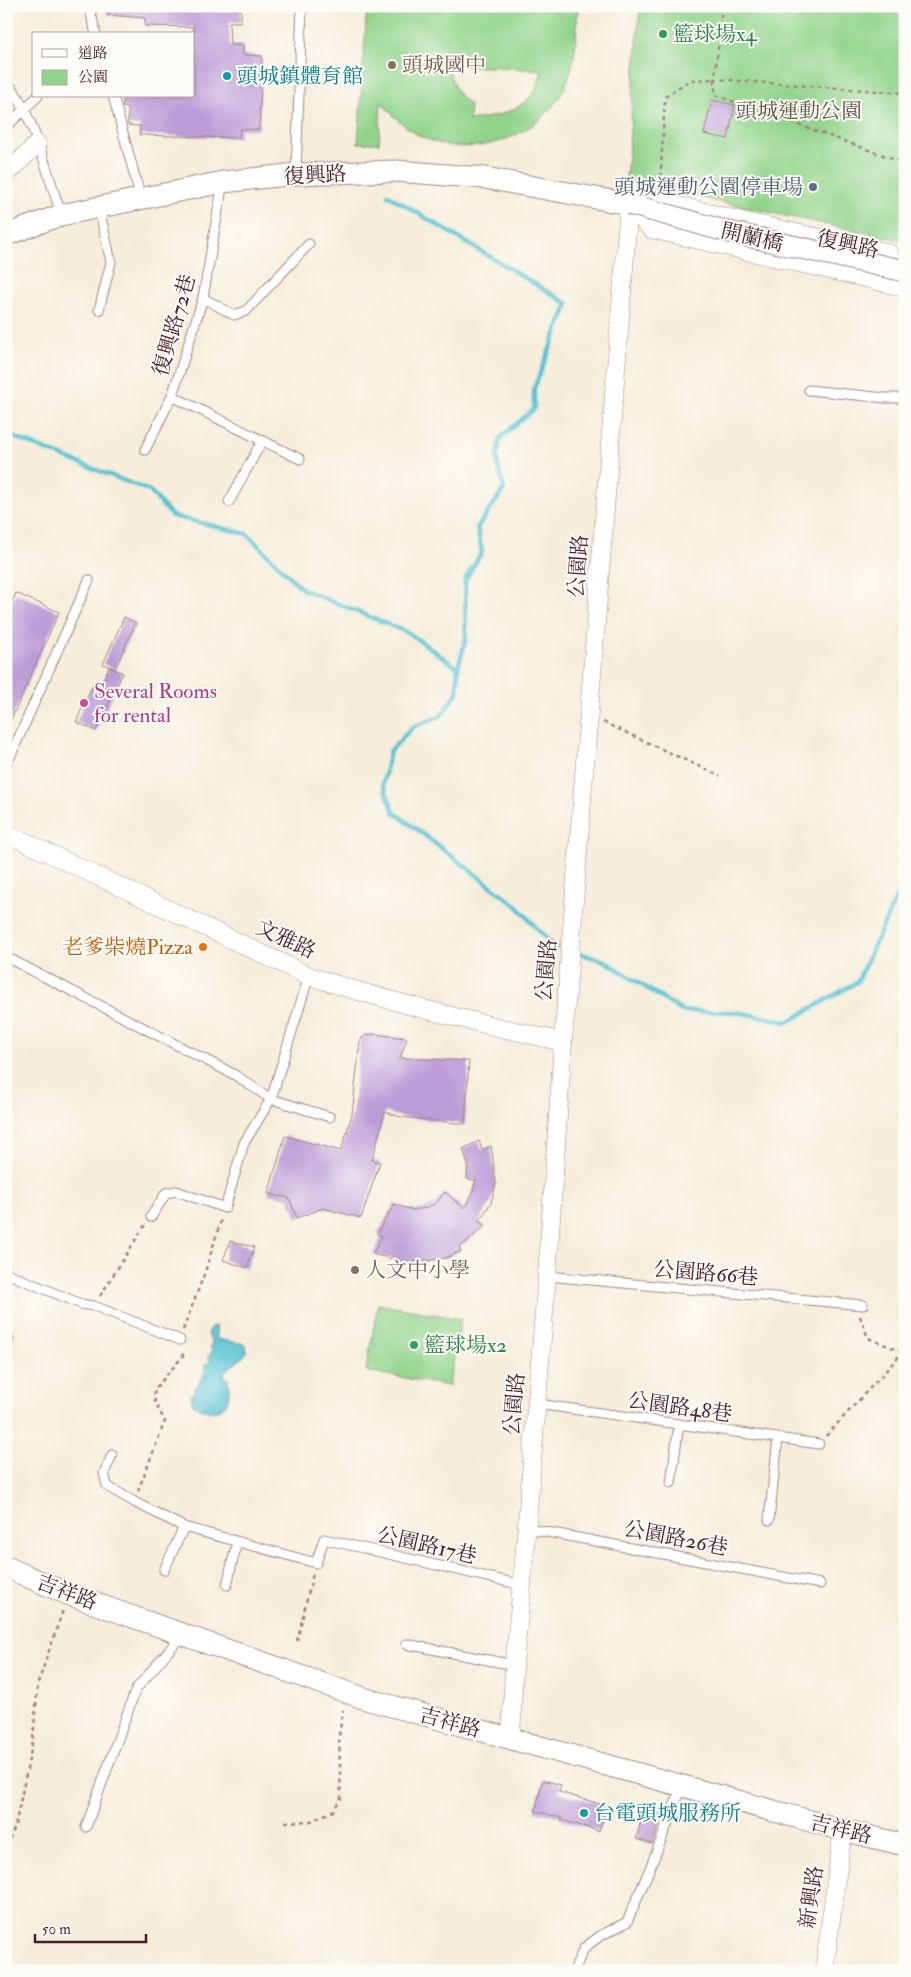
<svg xmlns="http://www.w3.org/2000/svg" width="911" height="1977" font-family="'IM FELL Double Pica','Noto Serif TC',serif">
	<style>
		.green { fill: #92d48c; stroke: #6e7a5c; fill-rule: evenodd }
		.water { fill: #58c2d3; stroke: #51707f }
		.lines { fill: none; stroke-linecap: round; stroke-linejoin: round }
		.stream { stroke: #58c2d3; stroke-width: 4.5 }
		.building { fill: #bc9cd7 }
		.service-casing { stroke: #a08682; stroke-width: 11 }
		.minor-casing { stroke: #a08682; stroke-width: 19 }
		.tertiary-casing { stroke: #a08682; stroke-width: 23 }
		.path { stroke: #a08682; stroke-width: 2.5; stroke-dasharray: 4 4; stroke-linecap: butt }
		.service { stroke: #fff; stroke-width: 9 }
		.minor { stroke: #fff; stroke-width: 18 }
		.tertiary { stroke: #fff; stroke-width: 21 }
		.tertiary-bridge-casing { stroke: #a08682; stroke-width: 23; stroke-linecap: butt }
		.tertiary-bridge { stroke: #fff; stroke-width: 21 }
		.leisure-dot { fill: #2e9e5b; stroke: #fdfcf7; stroke-width: 2 }
		.education-dot { fill: #8d6e63; stroke: #fdfcf7; stroke-width: 2 }
		.culture-dot { fill: #0f9aa8; stroke: #fdfcf7; stroke-width: 2 }
		.service-dot { fill: #5c6f8a; stroke: #fdfcf7; stroke-width: 2 }
		.hotel-dot { fill: #d1479c; stroke: #fdfcf7; stroke-width: 2 }
		.food-dot { fill: #e8710a; stroke: #fdfcf7; stroke-width: 2 }
		.labels { text-anchor: middle; stroke-width: 4; stroke-linejoin: round; paint-order: stroke }
		.leisure-label { font-size: 21px; fill: #27864d; stroke: #fdfcf7; text-anchor: start }
		.education-label { font-size: 21px; fill: #785e54; stroke: #fdfcf7; text-anchor: start }
		.culture-label { font-size: 21px; fill: #0d838f; stroke: #fdfcf7; text-anchor: start }
		.park-label { font-size: 21px; fill: #605548; stroke: #fdfcf7 }
		.street-label { font-size: 21px; fill: #4a1f2b; stroke: #fdfcf7 }
		.service-label { font-size: 21px; fill: #4e5e75; stroke: #fdfcf7; text-anchor: end }
		.hotel-label { font-size: 21px; fill: #b23c85; stroke: #fdfcf7; text-anchor: start }
		.food-label { font-size: 21px; fill: #c56008; stroke: #fdfcf7; text-anchor: end }
	</style>
	<rect width="100%" height="100%" fill="#fdfcf7"/>
	<filter id="ink" filterUnits="userSpaceOnUse"><feTurbulence type="fractalNoise" baseFrequency=".02" numOctaves="2"/><feDisplacementMap in="SourceGraphic" scale="10" xChannelSelector="R" yChannelSelector="G"/><feConvolveMatrix kernelMatrix="1 2 1 2 8 2 1 2 1" color-interpolation-filters="sRGB"/></filter>
	<filter id="wash" filterUnits="userSpaceOnUse"><feTurbulence type="fractalNoise" baseFrequency=".0096" numOctaves="4" result="noise"/><feDisplacementMap in="SourceGraphic" scale="20" xChannelSelector="R" yChannelSelector="G"/><feGaussianBlur stdDeviation="1.12" result="paint"/><feColorMatrix in="noise" values="0 0 0 0 0 0 0 0 0 0 0 0 0 0 0 0 0 1.4 0 .05"/><feComposite in="paint" operator="in"/></filter>
	<g filter="url(#wash)">
		<rect width="100%" height="100%" fill="#f6edda"/>
		<g class="green">
			<path d="M367,6H578C576,35 577,62 564,89C540,136 478,159 429,140C409,132 395,118 381,102L379,143H358ZM450,65L542,70C540,76 539,84 536,89C523,112 492,118 469,120L470,105C457,95 449,81 450,65Z"/>
			<polygon points="640,6 905,6 905,241 626,182"/>
			<polygon points="378,1304 461,1319 449,1386 366,1371"/>
		</g>
		<path class="water" d="M216,1326L217,1339L246,1344L247,1352L241,1359L224,1372V1376L228,1379C234,1406 218,1419 193,1405L191,1396L206,1370L204,1365L211,1361L208,1357L213,1350L210,1348L212,1343L208,1334L211,1327Z"/>
		<g class="lines">
			<g class="stream">
				<polyline points="388,195 568,304 534,388 534,409 500,438 497,461 504,489 477,528 482,552 465,580 466,638 458,668"/>
				<polyline points="6,434 150,491 172,516 247,534 302,589 409,633 458,668 457,693 441,716 413,727 390,751 383,784 394,812 516,905 552,945 558,947"/>
				<polyline points="582,954 605,961 682,1011 737,1012 788,1022 857,982 898,894 905,889"/>
			</g>
		</g>
		<g id="blocks">
			<g class="building">
				<polygon points="108,6 241,6 241,22 229,22 230,45 243,45 243,55 262,56 259,130 240,129 239,138 139,135 140,126 128,125 128,108 123,107 123,96 194,96 194,27 145,26 145,18 107,15"/>
				<polygon points="712,100 735,105 728,139 704,134"/>
				<polygon points="16,593 59,612 6,731 6,616"/>
				<polygon points="124,617 136,623 115,669 103,664"/>
				<polygon points="109,667 123,673 96,731 76,722 92,686 99,689"/>
				<polygon points="372,1034 407,1038 400,1058 469,1061 465,1124 401,1117 385,1112 372,1160 380,1162 361,1218 323,1208 297,1218 289,1198 268,1194 285,1136 341,1151 352,1115 360,1041 365,1035"/>
				<polygon points="479,1141 482,1150 491,1146 496,1183 491,1203 479,1221 485,1226 468,1241 459,1247 461,1251 446,1258 419,1262 400,1261 373,1254 382,1236 377,1234 394,1204 412,1210 426,1208 436,1203 445,1192 464,1208 472,1195 476,1180 467,1179 468,1164 463,1149"/>
				<polygon points="230,1241 254,1247 247,1268 223,1260"/>
				<polygon points="543,1780 561,1785 559,1792 607,1806 599,1831 561,1820 562,1818 535,1811"/>
				<polygon points="646,1804 664,1810 652,1844 636,1839"/>
			</g>
		</g>
	</g>
	<g filter="url(#ink)">
		<use href="#blocks" fill-opacity="0" stroke="#a08682" stroke-width="1"/>
		<g class="lines">
			<g class="service-casing">
				<g id="service">
					<polyline points="89,6 96,34"/>
					<path d="M6,82C30,103 50,182 61,214"/>
					<polyline points="113,96 141,199"/>
					<polyline points="6,127 38,96"/>
					<polyline points="296,174 302,6"/>
					<polyline points="223,182 203,298 172,396 300,459"/>
					<polyline points="203,298 234,315 246,311 309,244"/>
					<polyline points="99,310 111,262 99,208"/>
					<polyline points="809,390 885,398 905,398"/>
					<polyline points="145,450 172,396"/>
					<polyline points="229,502 262,441"/>
					<polyline points="6,766 89,580"/>
					<polyline points="6,957 235,1075 271,1099 309,976"/>
					<polyline points="151,1217 166,1193 176,1191 225,1208 244,1143 271,1099 330,1117"/>
					<polyline points="6,1273 81,1304 94,1306 180,1340"/>
					<polyline points="547,1276 863,1305"/>
					<polyline points="6,1339 9,1340"/>
					<polyline points="537,1404 819,1444"/>
					<polyline points="112,1455 104,1473 107,1486 136,1503 184,1527 316,1563 324,1539 522,1585"/>
					<polyline points="671,1483 679,1424"/>
					<polyline points="769,1520 778,1439"/>
					<polyline points="526,1528 820,1584"/>
					<polyline points="164,1570 184,1527"/>
					<polyline points="227,1585 237,1542"/>
					<polyline points="406,1644 514,1665"/>
					<polyline points="86,1827 136,1689 182,1635"/>
					<polyline points="574,1971 584,1948 600,1936 627,1922 651,1866 682,1786"/>
				</g>
			</g>
			<g class="minor-casing">
				<g id="minor">
					<polyline points="6,175 37,144"/>
					<polygon points="659,201 750,223 889,253 882,282 651,229 629,204"/>
					<polyline points="882,282 905,288"/>
					<path d="M6,833L309,976C392,1003 478,1023 563,1042"/>
					<polyline points="511,1739 514,1665 522,1585 547,1276 563,1042 629,204"/>
					<polyline points="824,1971 843,1830"/>
				</g>
			</g>
			<g class="tertiary-casing">
				<g id="tertiary">
					<polyline points="6,235 61,215 223,182 296,174 396,171 485,178 629,204"/>
					<polyline points="6,1567 68,1594 366,1699 843,1830 905,1845"/>
				</g>
			</g>
			<g class="path">
				<polyline points="722,6 715,79 905,93"/>
				<polyline points="660,185 665,97 690,80 715,79 715,95 905,163"/>
				<polyline points="603,722 720,776"/>
				<polyline points="100,1296 145,1225"/>
				<polyline points="860,1316 868,1338 903,1352 905,1351"/>
				<polyline points="183,1330 205,1272 222,1217"/>
				<polyline points="826,1436 903,1352"/>
				<polyline points="138,1491 165,1421 155,1403 154,1390 183,1356 182,1350"/>
				<polyline points="297,1641 313,1574"/>
				<polyline points="285,1822 311,1821 333,1811 341,1798 339,1736 343,1710"/>
				<polyline points="6,1847 15,1827 33,1740 38,1683 63,1610"/>
			</g>
			<use href="#service" class="service"/>
			<use href="#minor" class="minor"/>
			<use href="#tertiary" class="tertiary"/>
			<g class="tertiary-bridge-casing">
				<polyline id="tertiary-bridge" points="629,204 725,231 905,271"/>
			</g>
			<use href="#tertiary-bridge" class="tertiary-bridge"/>
		</g>
	</g>
	<g class="leisure-dot">
		<circle cx="663" cy="34" r="5"/>
		<circle cx="414" cy="1345" r="5"/>
	</g>
	<g class="education-dot">
		<circle cx="392" cy="65" r="5"/>
		<circle cx="355" cy="1270" r="5"/>
	</g>
	<g class="culture-dot">
		<circle cx="227" cy="76" r="5"/>
		<circle cx="584" cy="1813" r="5"/>
	</g>
	<circle class="service-dot" cx="813" cy="187" r="5"/>
	<circle class="hotel-dot" cx="84" cy="703" r="5"/>
	<circle class="food-dot" cx="203" cy="947" r="5"/>
	<g class="labels">
		<g class="leisure-label">
			<text x="673" y="41">籃球場x4</text>
			<text x="424" y="1352">籃球場x2</text>
		</g>
		<g class="education-label">
			<text x="402" y="72">頭城國中</text>
			<text x="365" y="1277">人文中小學</text>
		</g>
		<g class="culture-label">
			<text x="237" y="83">頭城鎮體育館</text>
			<text x="594" y="1820">台電頭城服務所</text>
		</g>
		<g class="park-label">
			<text x="799" y="118">頭城運動公園</text>
		</g>
		<g class="street-label">
			<text transform="translate(315 175) rotate(-3)" y="7">復興路</text>
			<text transform="translate(752 237) rotate(13)" y="7">開蘭橋</text>
			<text transform="translate(848 244) rotate(12)" y="7">復興路</text>
			<text transform="translate(174 325) rotate(-74)" y="7">復興路72巷</text>
			<text transform="translate(578 566) rotate(-86)" y="7">公園路</text>
			<text transform="translate(286 939) rotate(25)" y="7">文雅路</text>
			<text transform="translate(546 970) rotate(-85)" y="7">公園路</text>
			<text transform="translate(706 1273) rotate(5)" y="7">公園路66巷</text>
			<text transform="translate(514 1404) rotate(-85)" y="7">公園路</text>
			<text transform="translate(680 1407) rotate(8)" y="7">公園路48巷</text>
			<text transform="translate(676 1538) rotate(11)" y="7">公園路26巷</text>
			<text transform="translate(427 1545) rotate(13)" y="7">公園路17巷</text>
			<text transform="translate(67 1592) rotate(21)" y="7">吉祥路</text>
			<text transform="translate(450 1722) rotate(15)" y="7">吉祥路</text>
			<text transform="translate(841 1829) rotate(14)" y="7">吉祥路</text>
			<text transform="translate(811 1897) rotate(-82)" y="7">新興路</text>
		</g>
		<g class="service-label">
			<text x="803" y="194">頭城運動公園停車場</text>
		</g>
		<g class="hotel-label">
			<text x="94" y="698">Several Rooms<tspan x="94" dy="24">for rental</tspan></text>
		</g>
		<g class="food-label">
			<text x="193" y="954">老爹柴燒Pizza</text>
		</g>
	</g>
	<rect width="911" height="1977" fill="none" stroke="#fdfcf7" stroke-width="25"/>
	<rect x="32" y="32" width="162" height="65" fill="#fdfcf7" stroke="#b5a4a5"/>
	<rect x="42" y="49" width="25" height="8" fill="#ffffff" stroke="#b5a4a5"/>
	<text x="78" y="58" font-size="15" fill="#4a1f2b">道路</text>
	<rect x="42" y="70" width="25" height="15" fill="#92d48c" stroke="#b5a4a5"/>
	<text x="78" y="82" font-size="15" fill="#4a1f2b">公園</text>
	<path d="M35 1934v8h111v-8" fill="none" stroke="#4a1f2b" stroke-width="2.5"/>
	<text x="42" y="1934" font-size="15" fill="#4a1f2b" stroke="#fdfcf7" stroke-width="4" paint-order="stroke">50 m</text>
</svg>
